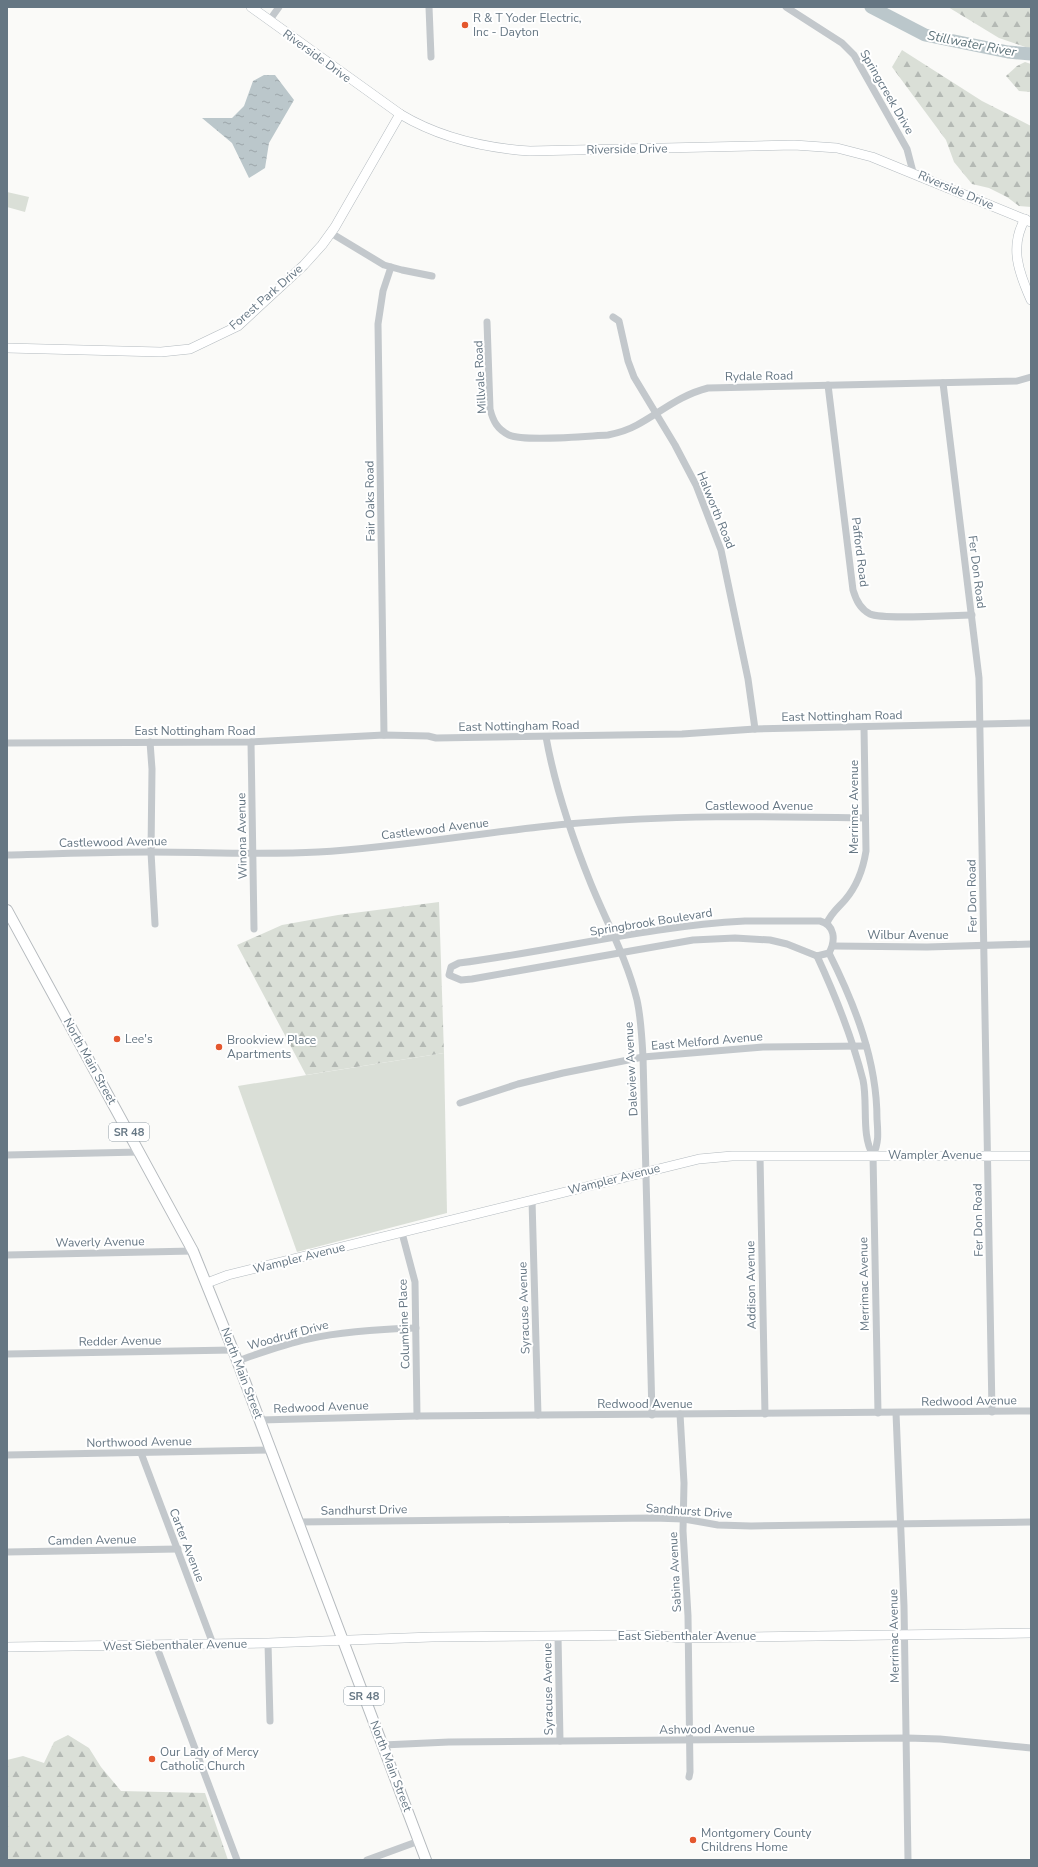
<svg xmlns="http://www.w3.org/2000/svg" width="1038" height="1867" font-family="'Nunito Sans',sans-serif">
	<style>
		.green { fill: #dadfd7 }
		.forest { fill: url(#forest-firs) }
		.water { fill: url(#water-ripples) }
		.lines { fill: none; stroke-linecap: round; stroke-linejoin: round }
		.river { stroke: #bbc7cb; stroke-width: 13 }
		.secondary-casing { stroke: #b3babf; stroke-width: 10 }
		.primary-casing { stroke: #b5babe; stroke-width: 12 }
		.street { stroke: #c3c8cc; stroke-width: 7 }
		.secondary { stroke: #fff; stroke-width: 9 }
		.primary { stroke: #fff; stroke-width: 10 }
		.poi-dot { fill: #e4572e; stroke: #fff; stroke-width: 1.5 }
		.labels { text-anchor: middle; stroke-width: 4; stroke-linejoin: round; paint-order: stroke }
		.shield { fill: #fff; stroke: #939fa8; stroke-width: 1 }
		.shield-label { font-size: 11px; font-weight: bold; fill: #657683 }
		.poi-label { font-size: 12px; fill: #657683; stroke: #fff; text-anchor: start }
		.street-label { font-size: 12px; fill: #657683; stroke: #fff }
		.water-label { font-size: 13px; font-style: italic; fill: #60757c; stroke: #fff }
	</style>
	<defs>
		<pattern id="forest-firs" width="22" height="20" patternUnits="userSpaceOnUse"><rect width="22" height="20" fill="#dadfd7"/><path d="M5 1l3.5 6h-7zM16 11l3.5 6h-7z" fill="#b4b9b4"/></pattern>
		<pattern id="water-ripples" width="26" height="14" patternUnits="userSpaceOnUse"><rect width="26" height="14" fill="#bbc7cb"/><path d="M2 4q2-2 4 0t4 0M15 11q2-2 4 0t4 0" fill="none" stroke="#9ca6aa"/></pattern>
	</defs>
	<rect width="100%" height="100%" fill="#fafaf8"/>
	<g class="green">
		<polygon points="7,192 29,197 25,212 7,207"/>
		<polygon points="444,1053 447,1213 297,1252 238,1086"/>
	</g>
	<g class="forest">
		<polygon points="948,7 1031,7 1031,49 999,38"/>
		<polygon points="902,50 982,101 1031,126 1031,207 1019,206 1007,197 989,188 972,184 954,162 946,140 892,67"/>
		<polygon points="1025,62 1031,64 1031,92 1019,91 1006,76 1017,66"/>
		<polygon points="439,902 444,1053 306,1075 237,945 282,925 338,915"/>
		<polygon points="68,1735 89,1748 101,1767 121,1791 205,1793 228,1860 7,1860 7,1760 23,1756 44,1763 54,1742"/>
	</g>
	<polygon class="water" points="264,75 275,75 294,100 269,143 265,168 249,178 232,143 202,118 232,118 244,106 253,81"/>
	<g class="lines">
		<polyline class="river" points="871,7 925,35 1008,52 1031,54"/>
		<g class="secondary-casing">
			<g id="secondary">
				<path d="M251,7L400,114C440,138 484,148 530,151L794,145L837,148L872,157L1031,222"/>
				<path d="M1025,219C1009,247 1019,273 1031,300"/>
				<polyline points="7,348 161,352 190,349 238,326 304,265 322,245 335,227 400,114"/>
				<polyline points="207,1283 228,1275 699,1159 732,1156 1031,1156"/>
				<polyline points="7,1647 268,1643 432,1637 653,1635 681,1638 1031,1633"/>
			</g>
		</g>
		<g class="primary-casing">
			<polyline id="primary" points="7,910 193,1251 233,1350 426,1860"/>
		</g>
		<g class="street">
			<polyline points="429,7 431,57"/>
			<polyline points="786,7 842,43 854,55 907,149 913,172"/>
			<polyline points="269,21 279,7"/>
			<polyline points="331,233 384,265 402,270 432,276"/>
			<polyline points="613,317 619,321 628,361 634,377 675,445 696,485 721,550 748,679 755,729"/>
			<path d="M487,322L490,409C493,421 497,429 509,435C525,442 587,436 608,435C618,433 628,430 637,425C661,412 680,395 708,388L1017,381L1031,377"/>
			<polyline points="943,383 979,678 992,1412"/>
			<path d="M828,385L853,590C856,600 860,609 870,614C883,620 953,615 972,615"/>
			<polyline points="384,735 378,324 383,291 391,267"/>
			<path d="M546,737C555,787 572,837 591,884C607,923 627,959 637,1000C641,1018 642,1038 643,1057L652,1415"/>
			<polyline points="150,742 152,769 151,852 155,924"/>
			<polyline points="251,742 254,929"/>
			<polyline points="7,743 251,742 384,735 428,736 436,738 682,734 755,729 1031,723"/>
			<path d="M7,855C55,854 102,852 150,852C206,852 262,855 318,852C402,847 484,832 567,824C667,815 766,816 865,818"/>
			<path d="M745,921H820C835,925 836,940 829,953L817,956L787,944L770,940L735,938L693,940L472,979L461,980L449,975L451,967L459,963C554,951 648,926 745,921Z"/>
			<path d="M827,923C831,913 838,908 845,900C857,886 863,870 866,851L864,727"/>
			<polyline points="833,946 927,947 1031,944"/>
			<path d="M829,953C855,1005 877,1061 877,1119C878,1133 879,1143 873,1155L878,1413"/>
			<path d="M817,956C836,997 852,1037 863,1080C868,1103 861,1136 873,1155"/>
			<polyline points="460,1103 518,1084 563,1073 643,1057 763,1047 866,1046"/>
			<polyline points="7,1155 140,1152"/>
			<polyline points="760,1156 765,1414"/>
			<polyline points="532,1200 538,1415"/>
			<polyline points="402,1233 415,1282 417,1416"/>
			<polyline points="7,1255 193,1251"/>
			<polyline points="7,1354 233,1350"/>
			<path d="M237,1361C261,1353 284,1344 308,1339C344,1331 380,1329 416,1328"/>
			<polyline points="896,1413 904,1606 908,1860"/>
			<polyline points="680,1414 684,1483 683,1531 688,1616 690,1772 689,1777"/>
			<polyline points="260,1420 417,1416 1031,1411"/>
			<polyline points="141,1453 213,1644"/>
			<polyline points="7,1455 271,1450"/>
			<polyline points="298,1522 653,1518 684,1519 718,1525 751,1526 1031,1522"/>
			<polyline points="7,1552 178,1549"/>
			<polyline points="558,1636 560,1741"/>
			<polyline points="268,1643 270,1721"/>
			<polyline points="156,1645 237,1860"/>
			<polyline points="383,1745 449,1742 907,1738 940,1739 1031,1748"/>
			<polyline points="367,1860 419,1841"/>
		</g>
		<use href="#secondary" class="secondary"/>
		<use href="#primary" class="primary"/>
	</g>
	<g class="poi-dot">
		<circle cx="465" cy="25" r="4"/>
		<circle cx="117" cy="1039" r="4"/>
		<circle cx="219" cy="1047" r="4"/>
		<circle cx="152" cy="1759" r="4"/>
		<circle cx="693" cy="1840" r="4"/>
	</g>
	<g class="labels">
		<g class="shield">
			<rect x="109" y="1123" width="40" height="18" rx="3"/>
			<rect x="344" y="1687" width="40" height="18" rx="3"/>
		</g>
		<g class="shield-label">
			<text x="129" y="1136">SR 48</text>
			<text x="364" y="1700">SR 48</text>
		</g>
		<g class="poi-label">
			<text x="473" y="22">R &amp; T Yoder Electric,<tspan x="473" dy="14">Inc - Dayton</tspan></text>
			<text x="125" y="1043">Lee's</text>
			<text x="227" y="1044">Brookview Place<tspan x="227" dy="14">Apartments</tspan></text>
			<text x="160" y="1756">Our Lady of Mercy<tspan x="160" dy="14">Catholic Church</tspan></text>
			<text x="701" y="1837">Montgomery County<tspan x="701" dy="14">Childrens Home</tspan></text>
		</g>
		<g class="street-label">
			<text transform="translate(317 56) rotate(36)" y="4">Riverside Drive</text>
			<text transform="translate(887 92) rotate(60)" y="4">Springcreek Drive</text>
			<text transform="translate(627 149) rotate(-1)" y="4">Riverside Drive</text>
			<text transform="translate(956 190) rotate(23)" y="4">Riverside Drive</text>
			<text transform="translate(266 297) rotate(-41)" y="4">Forest Park Drive</text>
			<text transform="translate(759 376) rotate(-1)" y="4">Rydale Road</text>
			<text transform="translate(480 377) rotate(-93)" y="4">Millvale Road</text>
			<text transform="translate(370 501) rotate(-91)" y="4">Fair Oaks Road</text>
			<text transform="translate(716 510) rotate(68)" y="4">Halworth Road</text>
			<text transform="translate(860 552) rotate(83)" y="4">Pafford Road</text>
			<text transform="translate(977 572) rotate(83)" y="4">Fer Don Road</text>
			<text transform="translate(842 716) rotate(-1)" y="4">East Nottingham Road</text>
			<text transform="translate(519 726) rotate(-1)" y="4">East Nottingham Road</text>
			<text x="195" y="735">East Nottingham Road</text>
			<text x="759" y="810">Castlewood Avenue</text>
			<text transform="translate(854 807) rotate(-90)" y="4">Merrimac Avenue</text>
			<text transform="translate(435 829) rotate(-7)" y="4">Castlewood Avenue</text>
			<text transform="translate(242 836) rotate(-91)" y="4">Winona Avenue</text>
			<text transform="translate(113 842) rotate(-1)" y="4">Castlewood Avenue</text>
			<text transform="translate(972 896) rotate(-91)" y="4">Fer Don Road</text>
			<text transform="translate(651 922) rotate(-9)" y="4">Springbrook Boulevard</text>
			<text x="908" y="939">Wilbur Avenue</text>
			<text transform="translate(707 1041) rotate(-5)" y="4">East Melford Avenue</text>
			<text transform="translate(90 1061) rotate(61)" y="4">North Main Street</text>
			<text transform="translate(631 1069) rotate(-93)" y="4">Daleview Avenue</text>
			<text x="935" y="1159">Wampler Avenue</text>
			<text transform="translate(614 1179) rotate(-14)" y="4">Wampler Avenue</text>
			<text transform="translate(978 1220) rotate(-91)" y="4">Fer Don Road</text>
			<text transform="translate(100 1242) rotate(-1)" y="4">Waverly Avenue</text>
			<text transform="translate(299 1258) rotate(-14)" y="4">Wampler Avenue</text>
			<text transform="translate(864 1284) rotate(-91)" y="4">Merrimac Avenue</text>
			<text transform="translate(751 1285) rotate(-91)" y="4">Addison Avenue</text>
			<text transform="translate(524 1308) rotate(-92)" y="4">Syracuse Avenue</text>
			<text transform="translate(404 1324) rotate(-92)" y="4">Columbine Place</text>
			<text transform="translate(288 1335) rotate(-15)" y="4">Woodruff Drive</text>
			<text transform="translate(120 1341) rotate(-1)" y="4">Redder Avenue</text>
			<text transform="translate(242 1373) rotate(69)" y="4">North Main Street</text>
			<text transform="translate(969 1401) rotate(-1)" y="4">Redwood Avenue</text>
			<text x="645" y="1408">Redwood Avenue</text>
			<text transform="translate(321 1407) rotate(-2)" y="4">Redwood Avenue</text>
			<text transform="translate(139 1442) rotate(-1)" y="4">Northwood Avenue</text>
			<text transform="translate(364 1510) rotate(-1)" y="4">Sandhurst Drive</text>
			<text transform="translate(689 1511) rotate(4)" y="4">Sandhurst Drive</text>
			<text transform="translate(92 1540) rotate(-1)" y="4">Camden Avenue</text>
			<text transform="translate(187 1545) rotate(69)" y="4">Carter Avenue</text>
			<text transform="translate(675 1572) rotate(-93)" y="4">Sabina Avenue</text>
			<text x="687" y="1640">East Siebenthaler Avenue</text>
			<text transform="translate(894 1636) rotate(-91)" y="4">Merrimac Avenue</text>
			<text transform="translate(175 1645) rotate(-1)" y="4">West Siebenthaler Avenue</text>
			<text transform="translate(548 1689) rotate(-91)" y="4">Syracuse Avenue</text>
			<text transform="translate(707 1729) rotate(-1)" y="4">Ashwood Avenue</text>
			<text transform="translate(391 1766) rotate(69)" y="4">North Main Street</text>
		</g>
		<g class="water-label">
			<text transform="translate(972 43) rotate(11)" y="5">Stillwater River</text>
		</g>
	</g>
	<rect width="1038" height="1867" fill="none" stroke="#657683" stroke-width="16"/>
</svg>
